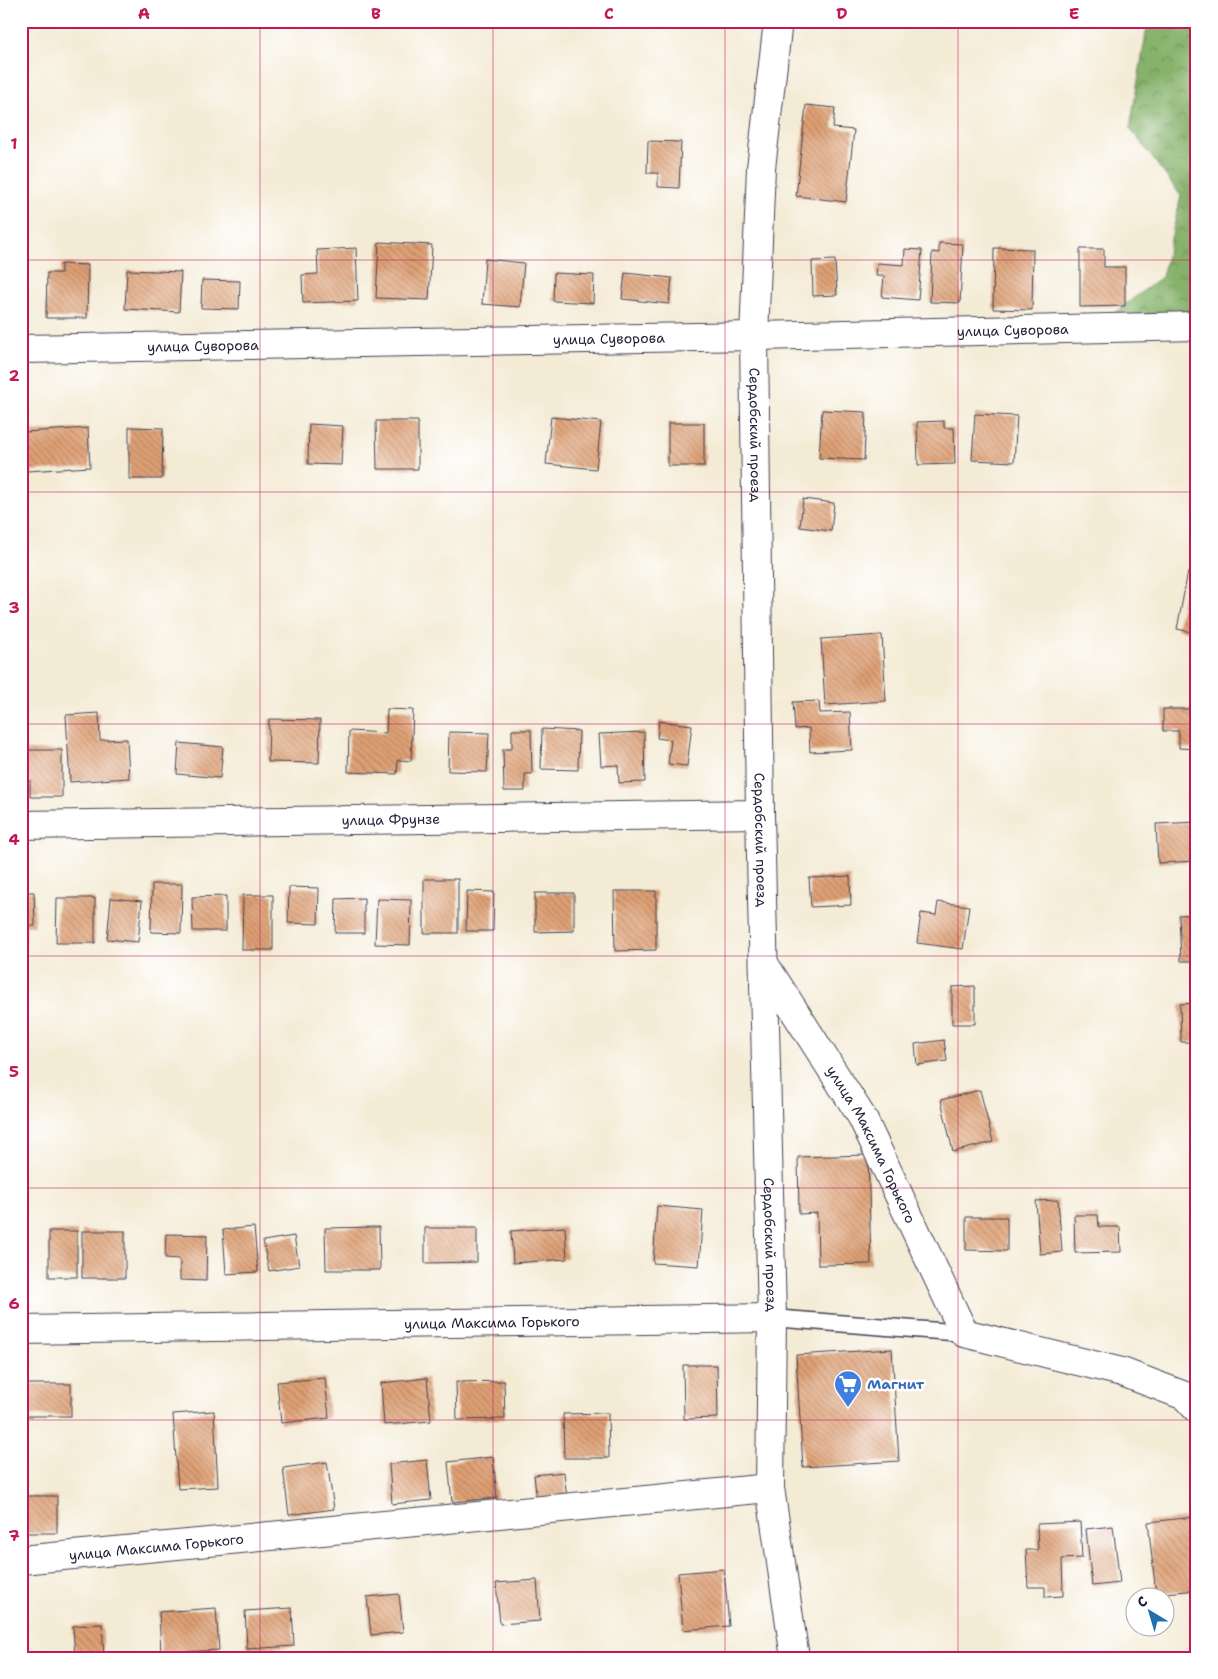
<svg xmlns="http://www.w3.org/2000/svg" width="1218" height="1679" font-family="'Shantell Sans',sans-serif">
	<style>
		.forest { fill: url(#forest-crowns); stroke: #546a52 }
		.building { fill: url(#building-back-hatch) }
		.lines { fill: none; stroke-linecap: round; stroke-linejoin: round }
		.lane-casing { stroke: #424052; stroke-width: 19 }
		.street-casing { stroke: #424052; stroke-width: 30 }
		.primary-casing { stroke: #424052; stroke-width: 30 }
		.lane { stroke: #fff; stroke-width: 16 }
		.street { stroke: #fff; stroke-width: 28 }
		.primary { stroke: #fff; stroke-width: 28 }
		.grid { fill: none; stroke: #c2185b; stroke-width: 1; stroke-opacity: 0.55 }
		.labels { text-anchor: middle; stroke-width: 5; stroke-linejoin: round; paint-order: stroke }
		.street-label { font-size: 14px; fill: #22223b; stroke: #fff }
		.shop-label { font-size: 14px; font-weight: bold; fill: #366cbe; stroke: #fff; text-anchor: start }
		.neatline { fill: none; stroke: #c2185b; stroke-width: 2 }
		.grid-label { font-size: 16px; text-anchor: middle; font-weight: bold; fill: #c2185b }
	</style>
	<defs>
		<pattern id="forest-crowns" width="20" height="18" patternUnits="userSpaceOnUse" patternTransform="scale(1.25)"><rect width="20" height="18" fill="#86b26a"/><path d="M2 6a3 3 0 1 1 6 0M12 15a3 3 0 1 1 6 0" fill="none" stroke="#6d9058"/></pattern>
		<pattern id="building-back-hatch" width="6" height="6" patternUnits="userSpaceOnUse" patternTransform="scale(1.25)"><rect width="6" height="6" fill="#dfa074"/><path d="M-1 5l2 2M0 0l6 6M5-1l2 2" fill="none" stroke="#b48260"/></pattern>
	</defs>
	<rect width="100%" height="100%" fill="#fff"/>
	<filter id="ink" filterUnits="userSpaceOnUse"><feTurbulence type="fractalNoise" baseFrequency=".02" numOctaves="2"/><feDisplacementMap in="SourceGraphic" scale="10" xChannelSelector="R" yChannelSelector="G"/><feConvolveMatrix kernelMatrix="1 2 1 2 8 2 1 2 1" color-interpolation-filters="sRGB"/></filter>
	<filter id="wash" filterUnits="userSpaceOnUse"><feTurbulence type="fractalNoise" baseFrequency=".0096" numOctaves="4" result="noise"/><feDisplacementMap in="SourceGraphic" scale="20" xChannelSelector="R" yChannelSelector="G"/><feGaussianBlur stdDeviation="1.12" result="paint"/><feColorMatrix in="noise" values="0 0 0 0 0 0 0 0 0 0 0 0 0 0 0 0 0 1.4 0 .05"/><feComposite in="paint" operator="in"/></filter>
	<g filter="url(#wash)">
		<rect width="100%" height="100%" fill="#f4ebd5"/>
		<polygon class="forest" points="1148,21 1197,21 1197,326 1091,330 1162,277 1181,196 1130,128"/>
		<g id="blocks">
			<g class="building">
				<polygon points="806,105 835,108 833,128 854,130 846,202 796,196"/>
				<polygon points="648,141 681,142 679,188 658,187 658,173 647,173"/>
				<polygon points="379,242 432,245 429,300 376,298"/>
				<polygon points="939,243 963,244 960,303 930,302 932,252 939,253"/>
				<polygon points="356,248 358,301 303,303 302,275 318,274 317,250"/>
				<polygon points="994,248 1033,249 1032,310 993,309"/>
				<polygon points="905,249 922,250 918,300 882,297 884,276 876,276 877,263 904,265"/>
				<polygon points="1080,249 1104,249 1104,267 1125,267 1125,306 1080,307"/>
				<polygon points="485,259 524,263 520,307 482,304"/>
				<polygon points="835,260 837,295 813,296 812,261"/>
				<polygon points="61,264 88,265 87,318 46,318 47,273 61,273"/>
				<polygon points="127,270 181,272 179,312 125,309"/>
				<polygon points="554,273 594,275 593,303 553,301"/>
				<polygon points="625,273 672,278 669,304 622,299"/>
				<polygon points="202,280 240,281 239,309 201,308"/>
				<polygon points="822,410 866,412 864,460 819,458"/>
				<polygon points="975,414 1017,416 1014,462 972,460"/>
				<polygon points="551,417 601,422 596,469 546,464"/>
				<polygon points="376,421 418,421 418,469 377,469"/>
				<polygon points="944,421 944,428 954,428 955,464 918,465 917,422"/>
				<rect x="668" y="423" width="36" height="43"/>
				<polygon points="309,424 343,426 341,465 308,464"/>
				<polygon points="129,427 163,428 162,479 129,479"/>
				<polygon points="88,428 90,467 27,471 25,432"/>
				<polygon points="803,499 834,503 831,531 800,527"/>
				<polygon points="1188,572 1197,574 1197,633 1177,629"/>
				<polygon points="882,635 886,701 825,705 821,639"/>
				<polygon points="819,701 820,713 850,712 852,750 810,752 809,728 795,729 793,702"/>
				<polygon points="387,709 413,710 411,761 398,760 397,774 348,772 349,731 386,733"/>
				<polygon points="1163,709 1197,709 1197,749 1179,748 1179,731 1163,731"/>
				<polygon points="99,713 100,740 127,739 129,778 70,782 66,715"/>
				<polygon points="269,719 320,720 319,763 268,762"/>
				<polygon points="659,721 692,725 687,766 668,764 671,740 657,738"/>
				<polygon points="542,729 579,731 578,770 541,769"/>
				<polygon points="512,730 531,730 532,774 525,774 525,791 504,791 503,749 512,749"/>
				<polygon points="449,732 489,733 487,772 448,771"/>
				<polygon points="644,732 645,782 619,783 618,765 601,766 599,734"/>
				<polygon points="179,743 223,747 220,778 177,774"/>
				<polygon points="21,750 62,750 62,797 30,797 30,780 21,780"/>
				<polygon points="1197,822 1197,861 1158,863 1156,824"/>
				<polygon points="850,876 851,905 811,907 809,878"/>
				<rect x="424" y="879" width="34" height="54"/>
				<polygon points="152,884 182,884 181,933 151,932"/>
				<polygon points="289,887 319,888 318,924 288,923"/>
				<polygon points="467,891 494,892 493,931 466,931"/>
				<polygon points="614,891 656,891 656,950 615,951"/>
				<polygon points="21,892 34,892 35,926 26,926 26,945 21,945"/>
				<polygon points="535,893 574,893 574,931 535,932"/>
				<polygon points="243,895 273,895 273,950 242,950"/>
				<polygon points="226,896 226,931 193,931 192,897"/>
				<polygon points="57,898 95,898 95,943 56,943"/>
				<polygon points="111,898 142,901 138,942 107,939"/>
				<polygon points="364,898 364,933 335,933 336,899"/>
				<polygon points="377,899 411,900 410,945 375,944"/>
				<polygon points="938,902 969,906 963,949 917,943 921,913 936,915"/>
				<polygon points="1197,914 1197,961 1181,961 1179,915"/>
				<polygon points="975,986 975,1024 952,1024 952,987"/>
				<polygon points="1197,1003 1197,1042 1181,1042 1180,1004"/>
				<polygon points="944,1040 947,1061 917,1065 915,1044"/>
				<polygon points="980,1090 993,1142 953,1152 941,1100"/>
				<polygon points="868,1155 871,1264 818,1265 817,1213 799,1214 798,1157"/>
				<polygon points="1058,1200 1062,1252 1040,1254 1036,1201"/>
				<polygon points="657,1206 703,1210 699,1266 653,1263"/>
				<polygon points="1074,1215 1098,1215 1099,1227 1120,1227 1121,1252 1075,1253"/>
				<polygon points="1197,1216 1197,1242 1195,1242 1193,1217"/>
				<polygon points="966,1217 1007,1217 1007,1251 966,1250"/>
				<polygon points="254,1227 258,1272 226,1274 223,1230"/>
				<polygon points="379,1227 380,1270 326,1270 325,1228"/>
				<polygon points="565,1227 567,1259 513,1263 511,1231"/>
				<polygon points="425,1228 477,1228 477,1262 425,1263"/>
				<rect x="49" y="1231" width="28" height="46"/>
				<rect x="82" y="1231" width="43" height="47"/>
				<polygon points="166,1234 207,1235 206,1281 180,1280 180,1259 165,1258"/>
				<polygon points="294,1236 299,1266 269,1271 263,1241"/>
				<polygon points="892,1349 899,1461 803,1467 796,1355"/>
				<polygon points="683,1365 717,1365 718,1418 684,1419"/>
				<polygon points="325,1378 329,1418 281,1423 277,1382"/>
				<polygon points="427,1378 431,1421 384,1425 381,1383"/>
				<polygon points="504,1381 505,1419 457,1420 456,1382"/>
				<rect x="21" y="1384" width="50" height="32"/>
				<polygon points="214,1411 218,1487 178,1489 173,1414"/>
				<polygon points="608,1413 609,1458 564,1458 563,1414"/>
				<polygon points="493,1457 497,1498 452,1502 448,1462"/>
				<polygon points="427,1460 431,1500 392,1504 389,1464"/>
				<polygon points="327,1462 334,1509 289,1515 283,1468"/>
				<polygon points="564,1472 567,1499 537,1502 534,1475"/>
				<rect x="21" y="1496" width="36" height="37"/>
				<polygon points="1194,1517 1197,1540 1197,1590 1156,1594 1148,1522"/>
				<polygon points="1080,1522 1082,1558 1062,1559 1063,1596 1045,1597 1045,1587 1028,1587 1026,1550 1038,1550 1037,1524"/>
				<polygon points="1113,1526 1120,1583 1092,1586 1086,1529"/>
				<polygon points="724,1569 729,1626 683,1630 678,1573"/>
				<polygon points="537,1580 540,1621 500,1624 496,1583"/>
				<polygon points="399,1594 403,1632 371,1635 367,1597"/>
				<polygon points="216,1608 219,1650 161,1653 159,1612"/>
				<polygon points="292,1608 294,1646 247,1649 245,1611"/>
				<polygon points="102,1624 104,1658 75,1658 73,1626"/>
			</g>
		</g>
	</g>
	<g filter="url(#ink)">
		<use href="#blocks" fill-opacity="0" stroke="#424052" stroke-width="1"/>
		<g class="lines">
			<g class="lane-casing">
				<polyline id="lane" points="772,1318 964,1333"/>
			</g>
			<g class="street-casing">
				<g id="street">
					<path id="s1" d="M21,349L754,336L1197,326"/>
					<path id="s2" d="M21,825L760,814"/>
					<path id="s3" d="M765,965L862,1117L964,1333L1122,1372L1185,1396L1197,1409"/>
					<path id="s4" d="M21,1330L772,1318"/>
					<path id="s5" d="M21,1560L770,1488"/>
				</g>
			</g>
			<g class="primary-casing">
				<g id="primary">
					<path id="s6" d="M778,21L761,168L754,336L760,814L772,1318L770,1488L795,1658"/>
				</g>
			</g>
			<use href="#lane" class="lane"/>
			<use href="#street" class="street"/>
			<use href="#primary" class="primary"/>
		</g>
	</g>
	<path class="grid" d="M260,21V1658M493,21V1658M725,21V1658M958,21V1658M21,260H1197M21,492H1197M21,724H1197M21,956H1197M21,1188H1197M21,1420H1197"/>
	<defs>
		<g id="supermarket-pin" transform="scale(1.4375)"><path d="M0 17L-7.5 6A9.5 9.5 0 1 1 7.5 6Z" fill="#3f7fe0" stroke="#fff"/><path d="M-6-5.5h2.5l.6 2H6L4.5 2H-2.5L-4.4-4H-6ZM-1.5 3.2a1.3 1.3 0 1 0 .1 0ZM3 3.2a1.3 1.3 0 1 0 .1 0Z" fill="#fff"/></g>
	</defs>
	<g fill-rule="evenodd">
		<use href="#supermarket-pin" x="848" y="1384"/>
	</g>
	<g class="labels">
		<g class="street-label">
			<text dy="5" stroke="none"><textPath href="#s1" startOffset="992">улица Суворова</textPath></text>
			<text dy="5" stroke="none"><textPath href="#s1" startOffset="588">улица Суворова</textPath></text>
			<text dy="5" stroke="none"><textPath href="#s1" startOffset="182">улица Суворова</textPath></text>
			<text dy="5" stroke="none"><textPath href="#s6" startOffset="415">Сердобский проезд</textPath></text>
			<text dy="5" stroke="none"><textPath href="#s2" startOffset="370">улица Фрунзе</textPath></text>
			<text dy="5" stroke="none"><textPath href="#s6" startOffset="820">Сердобский проезд</textPath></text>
			<text dy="5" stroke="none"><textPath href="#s3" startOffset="209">улица Максима Горького</textPath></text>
			<text dy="5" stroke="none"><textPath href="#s6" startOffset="1225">Сердобский проезд</textPath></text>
			<text dy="5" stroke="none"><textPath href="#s4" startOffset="471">улица Максима Горького</textPath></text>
			<text dy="5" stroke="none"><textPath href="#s5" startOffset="136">улица Максима Горького</textPath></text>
		</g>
		<g class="shop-label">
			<text x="867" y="1389">Магнит</text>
		</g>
	</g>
	<rect width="1218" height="1679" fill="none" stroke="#fff" stroke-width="55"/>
	<g transform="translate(1150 1612) rotate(322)"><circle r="24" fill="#ffffff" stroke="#a7a7b1"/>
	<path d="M0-4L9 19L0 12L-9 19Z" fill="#1f6fb2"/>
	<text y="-8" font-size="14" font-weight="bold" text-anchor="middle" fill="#22223b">С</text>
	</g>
	<rect x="28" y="28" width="1162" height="1624" class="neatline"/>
	<g class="grid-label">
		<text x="144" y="19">A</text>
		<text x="376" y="19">B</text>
		<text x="609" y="19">C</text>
		<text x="842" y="19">D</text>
		<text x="1074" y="19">E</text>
		<text x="14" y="149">1</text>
		<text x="14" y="381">2</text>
		<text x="14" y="613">3</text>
		<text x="14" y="845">4</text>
		<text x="14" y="1077">5</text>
		<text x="14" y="1309">6</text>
		<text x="14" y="1541">7</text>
	</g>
</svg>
